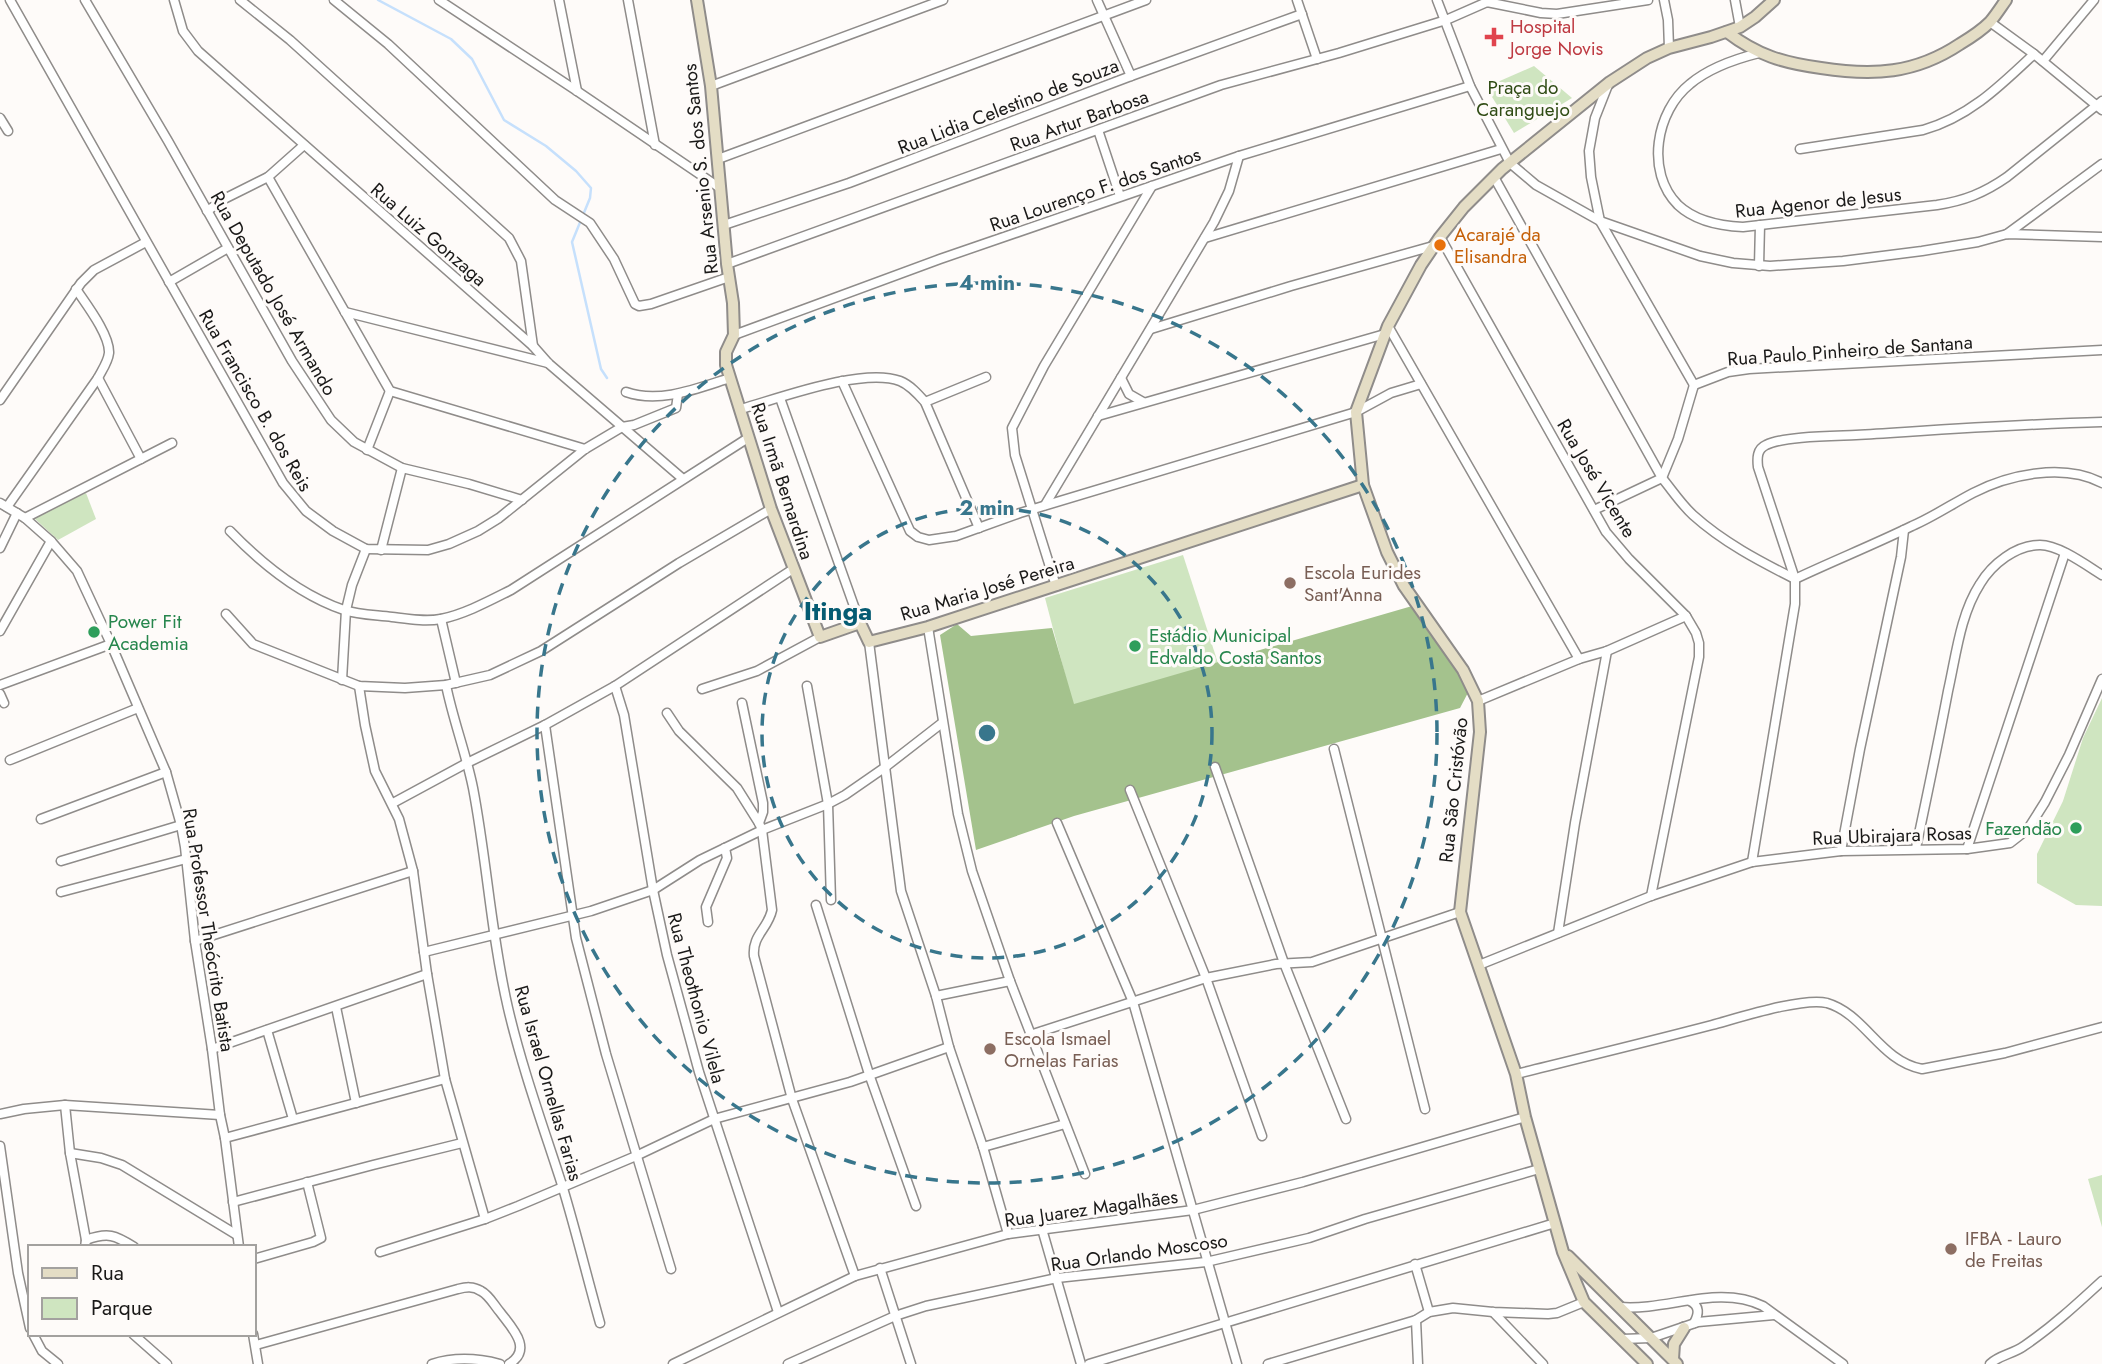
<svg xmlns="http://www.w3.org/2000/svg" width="2102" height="1364" font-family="Jost,sans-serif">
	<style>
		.green { fill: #cfe5c0 }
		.forest { fill: #a4c28d }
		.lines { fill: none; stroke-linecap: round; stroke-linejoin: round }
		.stream { stroke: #c6e0fc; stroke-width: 2.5 }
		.street-casing { stroke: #8f8c8a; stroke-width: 11 }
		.secondary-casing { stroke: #8f8c8a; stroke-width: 14 }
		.street { stroke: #fff; stroke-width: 8 }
		.secondary { stroke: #e4ddc5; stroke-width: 10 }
		.ring { fill: none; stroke: #38768c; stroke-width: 3.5; stroke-dasharray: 12 9 }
		.health-dot { fill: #e0444e; stroke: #fefbf9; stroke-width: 2.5 }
		.food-dot { fill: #e8710a; stroke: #fefbf9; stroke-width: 2.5 }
		.education-dot { fill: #8d6e63; stroke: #fefbf9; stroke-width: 2.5 }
		.leisure-dot { fill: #2e9e5b; stroke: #fefbf9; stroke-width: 2.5 }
		.labels { text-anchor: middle; stroke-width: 6; stroke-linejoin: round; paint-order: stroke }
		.health-label { font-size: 19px; fill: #be3a42; stroke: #fefbf9; text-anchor: start }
		.park-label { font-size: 19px; fill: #304c15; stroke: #fefbf9 }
		.street-label { font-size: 19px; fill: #1a1918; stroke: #fefbf9 }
		.food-label { font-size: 19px; fill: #c56008; stroke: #fefbf9; text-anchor: start }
		.education-label { font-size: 19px; fill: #785e54; stroke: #fefbf9; text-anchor: start }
		.leisure-label { font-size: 19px; fill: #27864d; stroke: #fefbf9; text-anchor: start }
		.district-label { font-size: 26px; font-weight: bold; fill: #055b72; stroke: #fefbf9 }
		.centre { fill: #38768c; stroke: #fefbf9; stroke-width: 3.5 }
		.ring-label { font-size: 21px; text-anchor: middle; font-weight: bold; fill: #38768c; stroke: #fefbf9; stroke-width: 6; stroke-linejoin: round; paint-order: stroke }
	</style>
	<rect width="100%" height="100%" fill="#fefbf9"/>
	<g class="green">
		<polygon points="1534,66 1572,98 1514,133 1486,87"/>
		<polygon points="86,493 96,519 58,540 34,518"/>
		<polygon points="1183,555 1218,663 1073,705 1045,598"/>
		<polygon points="2102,698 2102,906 2076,905 2037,883 2037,854 2063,801 2083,738"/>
		<polygon points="2102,1175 2102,1227 2088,1179"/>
	</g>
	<polygon class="forest" points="1419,604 1472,685 1460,708 1074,816 976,850 940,635 957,624 971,636 1052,628 1074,704"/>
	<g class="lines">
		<polyline class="stream" points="378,0 451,39 472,59 504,120 546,146 576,171 591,188 590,198 572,242 601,369 607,378"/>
		<g class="street-casing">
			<g id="street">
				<polyline points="10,0 283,483 306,511 333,531 366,549 428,550 449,544 478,531 499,518 585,449 622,427 634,425 676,408 678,394"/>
				<polyline points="85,0 168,141 292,361 331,420 354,442 402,468 469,484 522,500"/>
				<polyline points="174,0 183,31 198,51 533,346 548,363 683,479"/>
				<polyline points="240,0 290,40 509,238 521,261 533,346"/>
				<polyline points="334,0 388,44 555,200 590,223 614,259 635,304 639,306 651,304 729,277"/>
				<polyline points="439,0 577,91 720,188"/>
				<polyline points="559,0 577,91"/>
				<polyline points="628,0 655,145"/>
				<polyline points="1097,0 1131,76"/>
				<polyline points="1297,0 1317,59"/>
				<polyline points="1437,0 1470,86 1510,163 1536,185 1600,221 1700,256 1733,263 1770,266 1843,261 1922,251 1978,242 2007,234 2102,237"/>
				<polyline points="1664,0 1668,20 1669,48"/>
				<polyline points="1735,0 1740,27"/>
				<polyline points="1990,22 2034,54 2102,110"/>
				<path d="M1759,53C1735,59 1709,68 1690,84C1656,111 1645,172 1678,205C1695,221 1721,226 1743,227L1937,205C1964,201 1984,193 2007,177L2102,101"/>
				<polyline points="2043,61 2094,0"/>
				<polyline points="1608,85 1595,118 1589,151 1591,177 1600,221 1694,385"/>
				<polyline points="711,86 943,0"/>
				<polyline points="0,118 8,131"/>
				<polyline points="1098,130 1120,196"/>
				<path d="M1800,149L1923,130C1969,117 2000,86 2034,54"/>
				<polyline points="718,159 1146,0"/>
				<polyline points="268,177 390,391 585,449"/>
				<path d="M1494,177L1662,478C1672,490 1681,504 1693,515C1723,542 1759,561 1795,579"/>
				<polyline points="207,211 226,198 268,177 304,145"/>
				<polyline points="724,225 849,183 1131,76 1302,14"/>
				<polyline points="2007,234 2102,164"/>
				<polyline points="1440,237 1606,532 1629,559 1686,616 1696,633 1699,643 1699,657 1651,896"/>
				<polyline points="1205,238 1501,149"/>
				<polyline points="727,264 1221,85 1339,53 1446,20 1487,2 1541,13 1557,14 1648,0"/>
				<polyline points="1759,266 1760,225"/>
				<polyline points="169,282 228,248"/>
				<polyline points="345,312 548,363"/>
				<polyline points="1388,326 1579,659"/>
				<polyline points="1151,329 1291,286 1433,246"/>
				<polyline points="734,335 940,259 1239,156 1470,86"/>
				<polyline points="98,378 141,459"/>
				<polyline points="1121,378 1129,394 1143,402"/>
				<polyline points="842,381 910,531 918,537 929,540 956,536 1020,513 1356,412 1391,393 1421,384"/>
				<polyline points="1694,385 1728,372 1749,369 2102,350"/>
				<path d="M626,392C660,404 698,388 730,378"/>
				<polyline points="780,398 860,623"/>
				<polyline points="0,400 81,283 94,270 146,242"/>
				<polyline points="925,402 986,377"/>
				<path d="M741,409C780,398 863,367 900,381C910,385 918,394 925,402L979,528"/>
				<polyline points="1098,416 1385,334"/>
				<polyline points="367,450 390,391"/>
				<polyline points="1662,478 1678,439 1694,385"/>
				<polyline points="0,503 25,518 51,541 77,571 111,644 166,772 181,825 185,847 195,941 212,1049 220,1115 225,1138 239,1247"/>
				<polyline points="1045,505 1214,222 1229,191 1239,156"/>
				<path d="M7,507L98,378C102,370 108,362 109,353C110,335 86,304 76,289"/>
				<polyline points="1594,510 1662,478"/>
				<polyline points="25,518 172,443"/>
				<path d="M230,531C262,564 300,595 344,610C359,615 377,615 392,617C408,619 425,622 441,619C465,614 489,601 511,590L748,438"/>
				<polyline points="0,548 17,513"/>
				<polyline points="381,550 402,468"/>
				<path d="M1795,579C1833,561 1873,545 1912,526C1933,517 1952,504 1973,493C2010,474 2064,463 2102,483"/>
				<polyline points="1056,586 1015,455 1012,428 1044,366 1152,186"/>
				<polyline points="226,614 253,644 359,686 405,688 446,685 490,675 541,651 679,563 771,509"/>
				<polyline points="441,619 456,683"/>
				<polyline points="928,627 958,814 972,871 1010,981 1085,1174"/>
				<polyline points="0,631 51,541"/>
				<polyline points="869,642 901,891 936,996 949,1047 983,1147 1008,1234"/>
				<polyline points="342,680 346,610 352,585 366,549"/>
				<polyline points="0,685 111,644"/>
				<path d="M446,685C453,720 466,753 473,788C487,861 491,935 508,1008C522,1068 543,1126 562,1185C576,1231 587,1277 600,1323"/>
				<polyline points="359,686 365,725 375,771 399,819 413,871 427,974 445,1079 485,1219"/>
				<polyline points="615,686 624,715 653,890 667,955 699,1072 778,1312"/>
				<polyline points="807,686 828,804 831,900"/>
				<polyline points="702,689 757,671 820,637"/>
				<polyline points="0,694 4,703"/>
				<polyline points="1478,701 1579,659 1607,651 1686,616"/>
				<polyline points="742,703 763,803 763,812 759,823"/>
				<path d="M667,713L679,731L737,788L759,823L762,830L772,910C768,929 752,935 754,956L792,1099L855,1276"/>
				<polyline points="545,725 576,938 606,1054 671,1269"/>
				<polyline points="1334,749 1425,1109"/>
				<polyline points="10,760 138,708"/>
				<polyline points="1215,767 1284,963 1346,1119"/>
				<polyline points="1130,790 1206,978 1262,1136"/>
				<polyline points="393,803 467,763 545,725 615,686 793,569"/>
				<polyline points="41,819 166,772"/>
				<polyline points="1057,823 1133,1002 1237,1364"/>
				<path d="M1916,848C1927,796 1938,744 1948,691C1956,656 1960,615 1980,584C1992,564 2016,545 2040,545C2059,545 2086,565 2102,575"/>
				<polyline points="1967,849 2065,553"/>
				<polyline points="1841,851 1860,749 1901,557 1904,530"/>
				<polyline points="61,861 181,825"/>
				<path d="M1752,862L1795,604V579L1758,467C1757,458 1757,449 1766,445C1784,436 1835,436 1856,435C1938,430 2020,424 2102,422"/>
				<polyline points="61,892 186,859"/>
				<polyline points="816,905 869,1074 916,1206"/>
				<polyline points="708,922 706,907 727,858 725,848"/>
				<polyline points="1558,933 1575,823 1607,651"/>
				<polyline points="195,941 413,871"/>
				<polyline points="424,952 591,911 653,890 700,860 762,830 828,804 845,795 884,768 942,723"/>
				<polyline points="1479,965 1651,896 1752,862 1841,851 1967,849 2010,843 2028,829 2045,802 2069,755 2102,679"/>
				<polyline points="936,996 1010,981"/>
				<polyline points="336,1007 356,1103"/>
				<polyline points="267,1030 293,1119"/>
				<polyline points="1030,1035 1206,978 1276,964 1312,962 1460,912"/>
				<polyline points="212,1049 427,974"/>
				<path d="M1516,1074C1581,1058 1647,1042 1712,1025C1738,1018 1803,997 1827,1003C1865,1014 1880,1061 1922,1069L2005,1053L2102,1027"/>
				<polyline points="65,1105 70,1153 86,1240 85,1247"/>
				<polyline points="0,1114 24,1109 65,1105 220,1115"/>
				<polyline points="225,1138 445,1079"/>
				<polyline points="0,1146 18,1273 30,1328"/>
				<polyline points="983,1147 1065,1124"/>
				<polyline points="70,1153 101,1158 122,1165 237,1235"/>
				<polyline points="233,1202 373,1165 462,1143"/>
				<polyline points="1042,1229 1081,1364"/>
				<path d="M86,1240C108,1232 115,1235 134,1247"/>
				<polyline points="380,1252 485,1219 518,1206 636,1156 714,1119 850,1082 949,1047"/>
				<polyline points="254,1259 313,1242 321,1238 307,1182"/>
				<polyline points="1415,1264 1429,1312"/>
				<polyline points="880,1268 911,1364"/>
				<path d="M1690,1301C1700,1306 1699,1314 1694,1323"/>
				<path d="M1620,1307C1668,1311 1718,1284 1763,1306L1843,1364"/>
				<polyline points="1493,1312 1543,1364"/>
				<polyline points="1416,1320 1418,1364"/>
				<polyline points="33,1334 42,1351 58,1364"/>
				<polyline points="133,1334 167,1364"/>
				<polyline points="253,1334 258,1364"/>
				<polyline points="1622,1339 1651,1338 1698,1322 1774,1315"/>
				<path d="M256,1345L458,1289C466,1287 473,1286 481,1291C489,1295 494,1305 500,1312C511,1327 534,1349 509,1364"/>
				<path d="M432,1364C454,1357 477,1358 500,1364"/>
				<polyline points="673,1364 855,1276 1008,1234 1193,1210 1303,1182 1525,1117"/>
				<polyline points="788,1364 895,1316 926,1306 1057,1278 1206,1262 1309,1238 1365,1219 1539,1169"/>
				<polyline points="1089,1364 1555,1223"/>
				<polyline points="1268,1364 1416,1320 1429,1312 1453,1308 1493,1312 1548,1314 1557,1313 1584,1302"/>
				<path d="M1990,1364C1999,1355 2013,1354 2024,1346C2052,1327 2077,1304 2102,1281"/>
			</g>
		</g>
		<g class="secondary-casing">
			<g id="secondary">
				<polyline points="697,0 711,86 727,264 733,303 734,335 726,352 726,365 771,509 820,637 860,623 869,642 928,627 1363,485"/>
				<path d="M1727,32C1757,55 1783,63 1821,68C1873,76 1915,74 1960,44C1970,38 1982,30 1990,22C1996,15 2001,7 2006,0"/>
				<polyline points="1568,1256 1677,1364"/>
				<polyline points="1673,1359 1674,1344 1684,1328"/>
				<polyline points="1647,1364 1584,1302 1563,1252 1525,1117 1516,1074 1460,912 1480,732 1478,701 1463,670 1404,586 1387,552 1363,485 1356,412 1388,326 1421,265 1440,237 1464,207 1502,169 1610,82 1647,58 1669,48 1711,37 1740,27 1755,17 1774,0"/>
			</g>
		</g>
		<use href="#street" class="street"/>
		<use href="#secondary" class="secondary"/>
	</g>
	<g class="ring">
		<circle cx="987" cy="733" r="225"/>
		<circle cx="987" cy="733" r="450"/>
	</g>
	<path class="health-dot" d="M1490.5 26.5h7v7h7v7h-7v7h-7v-7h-7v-7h7z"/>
	<circle class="food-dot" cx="1440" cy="245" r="7"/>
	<g class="education-dot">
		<circle cx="1290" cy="583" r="7"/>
		<circle cx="990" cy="1049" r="7"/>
		<circle cx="1951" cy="1249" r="7"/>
	</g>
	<g class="leisure-dot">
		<circle cx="94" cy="632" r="7"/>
		<circle cx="1135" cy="646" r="7"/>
		<circle cx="2076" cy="828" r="7"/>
	</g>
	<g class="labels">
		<g class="health-label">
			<text x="1510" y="33">Hospital<tspan x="1510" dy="22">Jorge Novis</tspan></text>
		</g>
		<g class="park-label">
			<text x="1523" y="94">Praça do<tspan x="1523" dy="22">Caranguejo</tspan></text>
		</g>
		<g class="street-label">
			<text transform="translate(1008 106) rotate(-21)" y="7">Rua Lidia Celestino de Souza</text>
			<text transform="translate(1079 120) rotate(-20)" y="7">Rua Artur Barbosa</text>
			<text transform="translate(700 169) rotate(-96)" y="7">Rua Arsenio S. dos Santos</text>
			<text transform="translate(1095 189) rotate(-19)" y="7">Rua Lourenço F. dos Santos</text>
			<text transform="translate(1818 202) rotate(-6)" y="7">Rua Agenor de Jesus</text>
			<text transform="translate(429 234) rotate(41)" y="7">Rua Luiz Gonzaga</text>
			<text transform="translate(274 293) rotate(60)" y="7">Rua Deputado José Armando</text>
			<text transform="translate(1850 350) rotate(-4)" y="7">Rua Paulo Pinheiro de Santana</text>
			<text transform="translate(256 400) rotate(60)" y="7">Rua Francisco B. dos Reis</text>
			<text transform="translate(1597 478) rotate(59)" y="7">Rua José Vicente</text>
			<text transform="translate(783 481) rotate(72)" y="7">Rua Irmã Bernardina</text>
			<text transform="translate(987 588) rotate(-17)" y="7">Rua Maria José Pereira</text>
			<text transform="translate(1453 790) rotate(-84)" y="7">Rua São Cristóvão</text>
			<text transform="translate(1892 835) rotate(-2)" y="7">Rua Ubirajara Rosas</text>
			<text transform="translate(209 930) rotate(81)" y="7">Rua Professor Theócrito Batista</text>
			<text transform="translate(697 998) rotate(75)" y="7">Rua Theothonio Vilela</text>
			<text transform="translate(549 1083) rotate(74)" y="7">Rua Israel Ornellas Farias</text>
			<text transform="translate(1091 1208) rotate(-8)" y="7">Rua Juarez Magalhães</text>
			<text transform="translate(1139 1252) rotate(-8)" y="7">Rua Orlando Moscoso</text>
		</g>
		<g class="food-label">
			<text x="1454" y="241">Acarajé da<tspan x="1454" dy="22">Elisandra</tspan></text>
		</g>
		<g class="education-label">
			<text x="1304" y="579">Escola Eurides<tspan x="1304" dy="22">Sant'Anna</tspan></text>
			<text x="1004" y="1045">Escola Ismael<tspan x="1004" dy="22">Ornelas Farias</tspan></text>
			<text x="1965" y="1245">IFBA - Lauro<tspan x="1965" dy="22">de Freitas</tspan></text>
		</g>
		<g class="leisure-label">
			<text x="108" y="628">Power Fit<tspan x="108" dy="22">Academia</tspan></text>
			<text x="1149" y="642">Estádio Municipal<tspan x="1149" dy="22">Edvaldo Costa Santos</tspan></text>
			<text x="2062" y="835" text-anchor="end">Fazendão</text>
		</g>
		<g class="district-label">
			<text x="838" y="620">Itinga</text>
		</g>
	</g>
	<circle cx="987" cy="733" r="10" class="centre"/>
	<g class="ring-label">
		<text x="987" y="290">4 min</text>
		<text x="987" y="515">2 min</text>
	</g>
	<rect x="28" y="1245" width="228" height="91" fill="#fefbf9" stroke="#a3a19f" stroke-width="2"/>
	<rect x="42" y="1268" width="35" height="10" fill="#e4ddc5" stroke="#a3a19f" stroke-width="2"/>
	<text x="91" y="1280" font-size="21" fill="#1a1918">Rua</text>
	<rect x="42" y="1298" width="35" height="21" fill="#cfe5c0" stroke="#a3a19f" stroke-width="2"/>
	<text x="91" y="1315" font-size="21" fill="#1a1918">Parque</text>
</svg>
